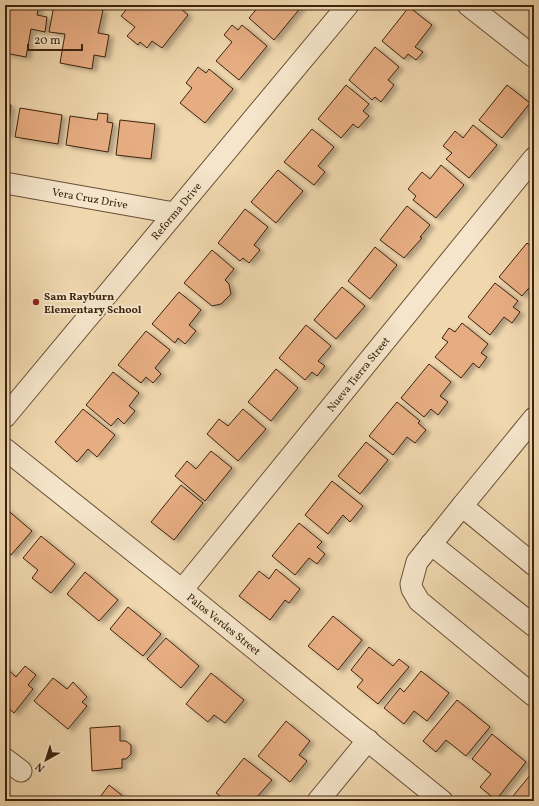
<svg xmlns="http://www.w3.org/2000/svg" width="539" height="806" font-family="Vollkorn,serif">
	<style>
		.building { fill: #e7ad82; stroke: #3d230e; filter: url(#shadow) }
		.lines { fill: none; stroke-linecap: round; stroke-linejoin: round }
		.street-casing { stroke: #6a5036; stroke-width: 23 }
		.street { stroke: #f5e5ca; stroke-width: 21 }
		.poi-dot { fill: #8f2418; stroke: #f5e5ca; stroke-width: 1.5 }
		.labels { text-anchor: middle; stroke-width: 4; stroke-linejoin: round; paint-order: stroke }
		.street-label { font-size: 11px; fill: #3d230e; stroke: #f5e5ca }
		.poi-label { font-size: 11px; font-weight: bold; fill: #3d230e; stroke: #f5e5ca; text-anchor: start }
	</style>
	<defs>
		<filter id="shadow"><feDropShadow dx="4.5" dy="2.5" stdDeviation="2" flood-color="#0004"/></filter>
	</defs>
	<rect width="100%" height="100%" fill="#f0d7ae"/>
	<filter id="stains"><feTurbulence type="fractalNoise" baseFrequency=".005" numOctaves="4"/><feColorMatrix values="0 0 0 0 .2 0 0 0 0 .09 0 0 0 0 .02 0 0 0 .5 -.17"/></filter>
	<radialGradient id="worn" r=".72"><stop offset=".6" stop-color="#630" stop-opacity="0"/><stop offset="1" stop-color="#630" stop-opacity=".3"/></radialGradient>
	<g class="building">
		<polygon points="5,5 39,5 37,15 47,17 45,32 31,29 26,57 5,53"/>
		<polygon points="54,5 73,5 103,10 98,33 109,35 105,57 94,55 92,69 60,63 65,34 49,32"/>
		<polygon points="130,5 134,5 140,10 144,5 181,5 182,6 180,8 188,15 162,48 152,41 147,48 140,42 138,45 127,36 135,27 121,16"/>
		<polygon points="260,5 301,5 302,6 274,40 249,18"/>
		<polygon points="409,7 432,25 415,47 423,52 416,60 408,54 404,59 382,41"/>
		<polygon points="232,25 238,30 242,25 267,46 239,80 216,61 232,42 224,35"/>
		<polygon points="375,47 399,67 388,80 394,85 381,102 375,97 372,100 349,80"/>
		<polygon points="198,67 206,73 209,69 233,89 205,123 180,103 192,88 186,83"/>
		<polygon points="346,85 369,104 363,111 369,116 358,128 353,124 341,138 318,119"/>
		<polygon points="507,85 530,103 502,138 479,120"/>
		<polygon points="5,104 11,105 8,135 5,135"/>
		<polygon points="20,108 62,115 58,144 15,137"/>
		<polygon points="98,113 108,114 107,122 113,123 108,152 66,145 70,116 97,120"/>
		<polygon points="120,120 155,124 151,159 116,155"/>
		<polygon points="473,125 497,145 469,178 446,159 452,153 443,146 455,131 463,138"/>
		<polygon points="312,129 334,147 318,166 325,172 314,185 284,162"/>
		<polygon points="441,165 464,185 436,218 413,200 416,196 408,189 422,172 430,179"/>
		<polygon points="278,170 303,191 276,223 251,202"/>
		<polygon points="407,206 430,225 420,237 422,238 404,258 380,240"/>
		<polygon points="245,209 268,227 254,245 260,250 249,263 243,258 240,261 218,243"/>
		<polygon points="527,243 534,249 534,282 522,296 499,277"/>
		<polygon points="375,247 397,265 370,299 348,281"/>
		<polygon points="212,250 234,269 225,280 229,284 231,294 221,304 212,306 184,283"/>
		<polygon points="495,283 518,301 513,307 520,312 512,323 504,317 490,335 468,317"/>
		<polygon points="342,287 365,306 336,339 314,320"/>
		<polygon points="179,292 201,310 189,325 196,331 185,344 178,338 175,343 152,324"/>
		<polygon points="462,323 488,344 481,353 487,357 479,368 473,363 461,378 435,357 448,342 442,338 449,328 455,332"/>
		<polygon points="306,325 331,346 318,361 325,366 317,376 312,372 305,380 279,358"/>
		<polygon points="146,331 170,350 155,368 161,374 153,383 146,377 141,383 118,365"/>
		<polygon points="429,364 451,382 440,396 448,402 438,415 431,409 424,417 401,398"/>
		<polygon points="276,369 298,388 271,421 248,402"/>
		<polygon points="113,372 139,393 129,406 135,411 124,424 118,418 111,426 86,405"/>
		<polygon points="397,402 420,421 418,423 426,430 415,443 407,437 393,455 369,436"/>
		<polygon points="83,409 115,435 97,457 88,449 77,462 55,442"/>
		<polygon points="243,409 266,429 238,461 207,434 219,419 228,426"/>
		<polygon points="366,442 388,460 360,494 338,476"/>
		<polygon points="211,451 232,468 205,501 175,476 187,461 196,469"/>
		<polygon points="332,481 363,506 350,522 343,515 328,534 305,515"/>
		<polygon points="181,485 203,503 174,540 151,522"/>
		<polygon points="5,508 32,531 11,555 5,550"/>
		<polygon points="299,523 322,542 317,547 325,554 317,564 309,558 295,575 272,556"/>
		<polygon points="41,536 75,564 51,593 32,578 38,570 23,558"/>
		<polygon points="276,569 300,589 289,603 285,600 270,620 239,596 259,571 269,579"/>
		<polygon points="85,572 118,600 99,621 67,594"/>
		<polygon points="128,607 161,634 143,656 110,629"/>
		<polygon points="333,616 362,640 338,670 308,646"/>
		<polygon points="166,638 199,666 181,688 147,659"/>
		<polygon points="369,647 393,666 399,659 409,667 378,704 357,687 363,680 351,670"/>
		<polygon points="25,666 36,675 28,685 33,689 14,713 5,705 5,667 16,677"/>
		<polygon points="421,671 449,693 427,721 414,711 404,724 384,708 400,688 404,692"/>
		<polygon points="211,673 244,700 225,723 214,715 208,722 186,704"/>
		<polygon points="53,678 67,689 73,682 87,697 82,702 87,706 68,729 34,701"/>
		<polygon points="457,700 490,727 466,756 446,740 436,752 423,741"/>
		<polygon points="286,721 310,741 299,755 307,761 290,782 258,756"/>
		<polygon points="120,726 120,741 126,741 131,745 131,754 126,759 122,759 122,768 92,771 90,728"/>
		<polygon points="492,734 526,762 496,800 480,787 491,774 472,759"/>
		<polygon points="244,758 272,780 257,797 262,801 227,801 216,793"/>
		<polygon points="531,774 534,776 534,801 509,801"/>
		<polygon points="109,785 129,801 97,801"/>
	</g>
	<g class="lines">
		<g class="street-casing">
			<g id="street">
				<polyline points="468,5 534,57"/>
				<polyline points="5,183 174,213"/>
				<polyline points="5,417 348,5"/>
				<polyline points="534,418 462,506 534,565"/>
				<polyline points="5,449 182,590 442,801"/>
				<polyline points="462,506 417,562 411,584 412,589 419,601 534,696"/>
				<polyline points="431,544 534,626"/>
				<polyline points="182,590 534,158"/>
				<polyline points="5,759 21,771"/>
				<polyline points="318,801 368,740"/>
			</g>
		</g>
		<use href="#street" class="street"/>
	</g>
	<circle class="poi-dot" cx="36" cy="302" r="4"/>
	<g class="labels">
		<g class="street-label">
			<text transform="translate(90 198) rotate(10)" y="4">Vera Cruz Drive</text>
			<text transform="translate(176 211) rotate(-50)" y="4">Reforma Drive</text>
			<text transform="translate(358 374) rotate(-51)" y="4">Nueva Tierra Street</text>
			<text transform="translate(224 624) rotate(39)" y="4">Palos Verdes Street</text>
		</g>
		<g class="poi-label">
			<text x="44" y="300">Sam Rayburn<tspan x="44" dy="13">Elementary School</tspan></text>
		</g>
	</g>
	<rect width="539" height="806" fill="none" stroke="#f0d7ae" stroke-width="20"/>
	<rect x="6" y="6" width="527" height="794" fill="none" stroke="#3d230e" stroke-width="2"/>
	<rect x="10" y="10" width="519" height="786" fill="none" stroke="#3d230e"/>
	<g transform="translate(46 760) rotate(219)" stroke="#f5e5ca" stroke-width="3" paint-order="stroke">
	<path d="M0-3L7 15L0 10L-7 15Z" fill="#3d230e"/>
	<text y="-6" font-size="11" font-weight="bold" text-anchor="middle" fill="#3d230e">N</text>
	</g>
	<path d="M28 44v6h54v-6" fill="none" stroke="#3d230e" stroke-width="2"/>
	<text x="34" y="44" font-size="12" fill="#3d230e" stroke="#f5e5ca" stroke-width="3" paint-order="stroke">20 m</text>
	<rect width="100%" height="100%" filter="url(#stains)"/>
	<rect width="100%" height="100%" fill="url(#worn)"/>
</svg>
